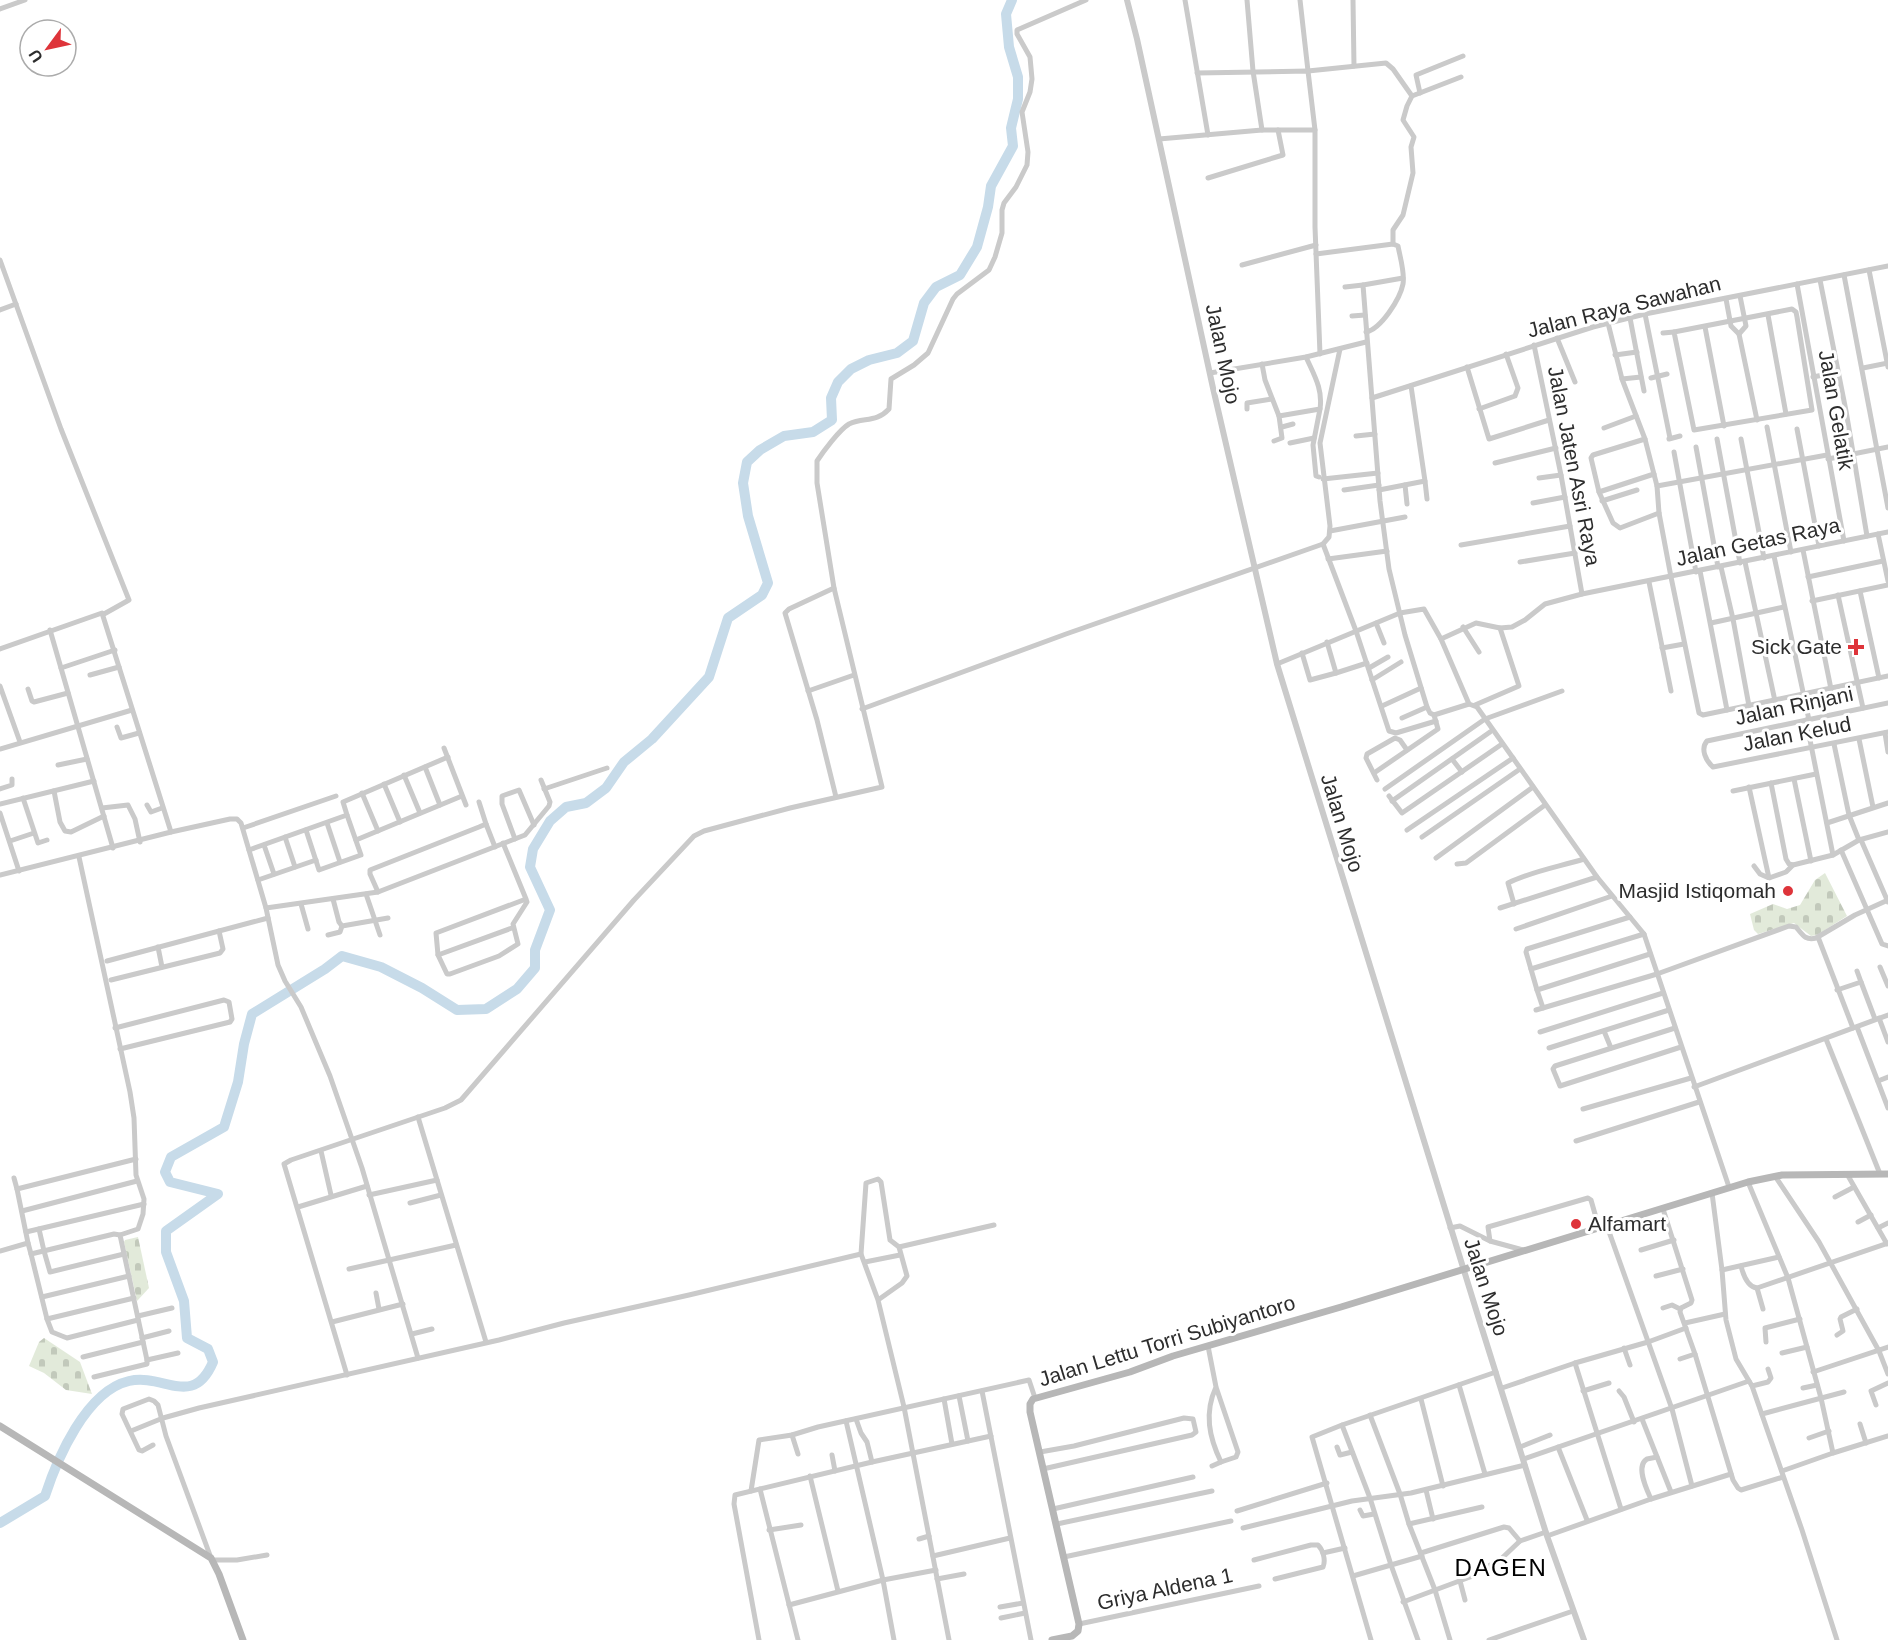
<svg xmlns="http://www.w3.org/2000/svg" width="1888" height="1640" font-family="Helvetica,sans-serif">
	<style>
		.cemetery { fill: url(#cemetery-stones) }
		.lines { fill: none; stroke-linecap: round; stroke-linejoin: round }
		.river { stroke: #c7dbe9; stroke-width: 10 }
		.minor { stroke: #cacaca; stroke-width: 5 }
		.tertiary { stroke: #cacaca; stroke-width: 6 }
		.secondary { stroke: #b7b7b7; stroke-width: 7 }
		.poi-dot { fill: #de343a; stroke: #fff; stroke-width: 2 }
		.labels { text-anchor: middle; stroke-width: 6; stroke-linejoin: round; paint-order: stroke }
		.street-label { font-size: 21px; fill: #2d2d2d; stroke: #fff }
		.poi-label { font-size: 21px; fill: #2d2d2d; stroke: #fff; text-anchor: end }
		.quarter-label { font-size: 24px; letter-spacing: 1.5px; fill: #000; stroke: #fff }
	</style>
	<defs>
		<pattern id="cemetery-stones" width="16" height="16" patternUnits="userSpaceOnUse" patternTransform="scale(1.5)"><rect width="16" height="16" fill="#e2eada"/><path d="M2 7V4a2 2 0 0 1 4 0v3zM10 15v-3a2 2 0 0 1 4 0v3z" fill="#c2c9bb"/></pattern>
	</defs>
	<rect width="100%" height="100%" fill="#fff"/>
	<g class="cemetery">
		<polygon points="1825,873 1847,916 1817,935 1811,936 1794,923 1758,934 1754,930 1750,914 1773,904 1787,909 1800,905 1815,880"/>
		<polygon points="138,1237 149,1288 137,1301 124,1242 125,1240"/>
		<polygon points="44,1338 80,1362 92,1394 66,1390 44,1373 29,1366 39,1342"/>
	</g>
	<g class="lines">
		<path class="river" d="M0,1523L45,1496C57,1459 86,1391 129,1381C164,1373 193,1409 213,1362L208,1349L187,1338L184,1301L166,1252V1231L218,1194L170,1182L165,1172L171,1157L224,1127L238,1082L244,1044L252,1014L325,969L342,956L381,967L422,988L457,1010L486,1009L517,989L535,968V950L550,910L530,867L533,849L550,821L566,807L586,803L606,788L624,762L652,739L709,677L728,618L762,595L768,583L748,516L743,483L747,462L760,450L784,436L813,432L832,420L831,398L838,382L851,369L869,360L897,353L913,341L924,303L936,287L960,275L977,247L988,207L991,186L1013,146L1011,128L1018,99V77L1009,47L1006,14L1012,0"/>
		<g class="minor">
			<polyline points="1185,0 1208,135"/>
			<polyline points="1300,0 1308,71 1386,63 1393,69 1412,96 1461,77"/>
			<polyline points="1353,0 1354,66"/>
			<polyline points="0,9 25,0"/>
			<polyline points="1197,73 1308,71 1315,130 1262,130"/>
			<polyline points="1420,93 1416,75 1463,56"/>
			<polyline points="1315,130 1315,227 1320,354"/>
			<polyline points="1159,139 1262,130 1253,71 1247,0"/>
			<polyline points="1208,178 1283,155 1278,130"/>
			<polyline points="1393,244 1393,230 1403,215 1413,173 1411,147 1414,137 1403,120 1407,106 1412,96"/>
			<path d="M1316,254L1393,244L1398,246C1400,257 1405,273 1403,284C1400,299 1381,329 1366,332"/>
			<polyline points="0,260 61,429 129,600 104,614"/>
			<polyline points="1242,265 1316,245"/>
			<polyline points="1869,270 1888,367"/>
			<polyline points="1844,275 1888,508"/>
			<polyline points="1820,280 1846,411 1867,536"/>
			<polyline points="1797,284 1844,541"/>
			<polyline points="1345,287 1363,285"/>
			<polyline points="1726,299 1731,326 1739,334 1746,326 1740,296"/>
			<polygon points="1792,309 1796,312 1797,317 1812,410 1694,430 1674,332"/>
			<polyline points="0,310 16,304"/>
			<polyline points="1645,314 1670,438"/>
			<polyline points="1768,315 1786,414"/>
			<polyline points="1352,316 1365,315"/>
			<polyline points="1630,318 1644,391"/>
			<polyline points="1608,323 1622,379 1645,439 1657,486 1659,513 1671,577 1699,713 1703,715 1727,710 1888,676"/>
			<polyline points="1705,327 1724,426"/>
			<polyline points="1663,333 1674,332"/>
			<polyline points="1739,334 1757,420"/>
			<polyline points="1557,338 1575,382"/>
			<polyline points="1534,345 1561,475 1582,594"/>
			<polyline points="1615,355 1637,352"/>
			<path d="M1262,364L1265,380L1279,416L1320,409C1323,389 1314,375 1306,357"/>
			<polyline points="1467,367 1489,439 1549,420"/>
			<polyline points="1863,368 1888,363"/>
			<polyline points="1210,373 1306,357 1366,342"/>
			<polyline points="1813,377 1838,372"/>
			<polyline points="1651,378 1667,374"/>
			<polyline points="1622,379 1641,377"/>
			<polyline points="1372,398 1593,327 1645,314 1888,266"/>
			<polyline points="1247,409 1247,403 1272,399"/>
			<polyline points="1479,409 1515,396 1518,388 1506,354"/>
			<polyline points="1282,427 1293,424"/>
			<polyline points="1767,427 1791,552"/>
			<polyline points="1604,428 1636,416"/>
			<polyline points="1797,429 1819,546"/>
			<polyline points="1356,436 1375,434"/>
			<polyline points="1669,439 1680,436"/>
			<polyline points="1717,439 1740,563"/>
			<polyline points="1741,439 1764,558"/>
			<polyline points="1274,441 1282,438 1279,416"/>
			<polyline points="1290,443 1314,438"/>
			<polyline points="1696,447 1718,567"/>
			<polyline points="1674,452 1696,572"/>
			<polyline points="1828,459 1888,447"/>
			<polyline points="1495,463 1556,448"/>
			<polyline points="1654,474 1599,492 1613,523 1620,528 1659,513"/>
			<polyline points="1319,477 1316,476 1313,445 1320,409"/>
			<polyline points="1539,478 1561,475"/>
			<polyline points="1323,479 1378,473"/>
			<polyline points="1425,481 1427,499"/>
			<polyline points="1405,485 1407,504"/>
			<polyline points="1657,486 1827,455"/>
			<polyline points="1344,490 1379,485"/>
			<polyline points="1379,490 1425,481 1411,386"/>
			<polyline points="1599,492 1591,458 1593,455 1645,439"/>
			<polyline points="1602,501 1637,490"/>
			<polyline points="1533,503 1565,497"/>
			<polyline points="1330,531 1405,517"/>
			<polyline points="1878,534 1888,581"/>
			<polyline points="1323,544 1356,631 1389,731 1396,733 1436,721"/>
			<polyline points="1323,544 1329,537 1330,526 1320,443 1340,349"/>
			<polyline points="1461,545 1570,526"/>
			<polyline points="1803,550 1831,689"/>
			<polyline points="1774,556 1809,720"/>
			<polyline points="1328,559 1387,551"/>
			<polyline points="1520,562 1575,553"/>
			<polyline points="1745,562 1775,701"/>
			<polyline points="1721,567 1733,619 1749,706"/>
			<polyline points="1700,571 1727,710"/>
			<polyline points="1808,577 1883,561"/>
			<polyline points="1649,582 1671,691"/>
			<polyline points="834,588 789,609 785,613 817,720 836,797"/>
			<polyline points="1860,591 1879,678"/>
			<polyline points="1838,595 1863,708"/>
			<polyline points="1812,601 1888,585"/>
			<polyline points="1376,623 1384,643"/>
			<polyline points="1711,623 1784,607"/>
			<polyline points="1463,627 1479,652"/>
			<polyline points="50,630 113,848"/>
			<polyline points="1441,639 1476,623 1500,628 1512,627 1525,620 1545,604 1582,594 1888,532"/>
			<polyline points="1662,648 1684,644"/>
			<polyline points="0,649 102,613 171,832 230,819 237,819 241,823 266,908 278,965 285,981 301,1007 330,1076 362,1168 418,1358"/>
			<polyline points="1302,653 1310,680 1336,673 1327,642"/>
			<polyline points="1277,664 1400,613 1424,609 1441,639 1469,704"/>
			<polyline points="61,668 115,650"/>
			<polyline points="1369,668 1388,657"/>
			<polyline points="1336,673 1367,663"/>
			<polyline points="90,675 119,667"/>
			<polyline points="1372,680 1401,662"/>
			<polyline points="0,686 20,742"/>
			<polyline points="28,689 32,701 34,702 68,693"/>
			<polyline points="808,691 854,675"/>
			<path d="M1888,703L1707,741C1700,749 1706,761 1713,767L1888,732"/>
			<polyline points="1475,705 1519,686 1500,628"/>
			<polyline points="1382,706 1421,688"/>
			<polyline points="862,709 1066,634 1323,544"/>
			<polyline points="1434,715 1469,704 1477,707 1597,877 1644,934 1729,1187"/>
			<polyline points="1402,718 1427,707"/>
			<polyline points="1806,720 1833,855"/>
			<polyline points="117,727 121,738 139,733"/>
			<polyline points="1885,733 1888,752"/>
			<polyline points="1859,739 1873,807"/>
			<polyline points="1834,744 1849,815 1859,840"/>
			<polyline points="444,748 466,805"/>
			<polyline points="0,749 132,710"/>
			<polyline points="1452,759 1462,772"/>
			<polyline points="58,765 87,759"/>
			<polyline points="425,767 440,805"/>
			<polyline points="1374,773 1438,729 1434,715 1430,713 1427,707 1405,635 1389,569 1380,501 1363,285 1403,278"/>
			<polyline points="404,775 420,813"/>
			<polyline points="1794,779 1811,861"/>
			<polyline points="1377,780 1366,758 1367,754 1395,738 1400,740 1407,750"/>
			<polyline points="1771,783 1786,859 1789,864 1793,865"/>
			<polyline points="384,784 400,822"/>
			<polyline points="1749,787 1769,878"/>
			<polyline points="0,789 12,785 12,779"/>
			<polyline points="544,789 607,768"/>
			<polyline points="1385,789 1485,719 1562,691"/>
			<polyline points="54,791 60,822 65,831 71,832 104,816"/>
			<polyline points="1733,791 1816,774"/>
			<polyline points="362,793 378,831"/>
			<polyline points="1389,796 1402,813 1502,744"/>
			<polyline points="23,798 38,843 47,840"/>
			<polyline points="1392,801 1490,732"/>
			<polyline points="479,802 486,824"/>
			<polyline points="0,804 94,781"/>
			<polyline points="147,805 151,812 162,808"/>
			<polyline points="102,808 128,805 135,819 140,842"/>
			<polyline points="0,813 19,871"/>
			<polyline points="327,823 340,862"/>
			<polyline points="1827,823 1888,803"/>
			<polyline points="243,828 336,796"/>
			<polyline points="306,830 319,870 361,855 347,815"/>
			<polyline points="1407,830 1513,758"/>
			<polyline points="285,837 295,867"/>
			<polyline points="1422,837 1520,769"/>
			<polyline points="515,839 502,804 502,796 519,790 534,825"/>
			<polyline points="356,840 462,796"/>
			<polyline points="1861,840 1888,902"/>
			<polyline points="10,841 34,833"/>
			<polyline points="503,843 526,899 527,902 513,924 518,944 499,956 450,974 447,974 438,955 436,933 526,899"/>
			<polyline points="264,845 274,874"/>
			<polyline points="249,850 347,815 343,802 448,757"/>
			<polyline points="1841,850 1882,944 1888,946"/>
			<polyline points="79,857 130,1092 134,1118 136,1175 144,1199 143,1214 138,1229 120,1235 147,1360 178,1353"/>
			<polyline points="1436,858 1533,787"/>
			<polyline points="1457,864 1466,863 1545,805"/>
			<polyline points="1754,866 1760,874 1769,878 1786,872 1793,865 1833,855 1859,840 1888,832"/>
			<polyline points="0,875 171,832"/>
			<polyline points="258,880 316,860"/>
			<polyline points="378,892 370,874 370,870 479,827 486,824 495,847"/>
			<polyline points="366,894 380,935"/>
			<polyline points="333,899 339,922 342,926 388,918"/>
			<polyline points="301,904 308,929"/>
			<path d="M1514,904L1508,883C1532,871 1558,867 1584,859"/>
			<polyline points="266,908 378,892 525,835 549,806 550,802 541,780"/>
			<polyline points="1500,908 1597,877"/>
			<polyline points="1516,929 1612,896"/>
			<polyline points="328,935 340,932 342,926"/>
			<polyline points="1818,937 1853,1028"/>
			<polyline points="158,947 162,967"/>
			<polyline points="438,955 512,928"/>
			<polyline points="107,961 268,918"/>
			<polyline points="1880,967 1888,986"/>
			<polyline points="1531,969 1644,934"/>
			<polyline points="111,980 220,953 223,949 219,931"/>
			<polyline points="1861,982 1875,1019"/>
			<polyline points="1537,990 1526,952 1527,949 1630,917"/>
			<polyline points="1837,990 1861,982 1857,971"/>
			<polyline points="1543,1008 1537,990 1650,954"/>
			<path d="M1536,1010L1657,974L1789,926L1796,927C1802,934 1805,941 1816,938L1855,915L1888,900"/>
			<polyline points="1879,1018 1888,1042"/>
			<polyline points="1857,1027 1888,1108"/>
			<polyline points="115,1028 224,1000 229,1002 232,1019 230,1022 120,1049"/>
			<polyline points="1675,1028 1555,1066 1553,1069 1560,1086 1681,1047"/>
			<polyline points="1604,1031 1611,1048"/>
			<polyline points="1540,1032 1663,993"/>
			<polyline points="1826,1039 1880,1174"/>
			<polyline points="1549,1048 1669,1010"/>
			<polyline points="1878,1081 1888,1077"/>
			<polyline points="1694,1087 1888,1015"/>
			<polyline points="1583,1109 1691,1078"/>
			<polyline points="418,1117 486,1342"/>
			<polyline points="1576,1141 1699,1102"/>
			<polyline points="321,1151 331,1195"/>
			<polyline points="1847,1174 1887,1244"/>
			<polyline points="1775,1176 1819,1242 1879,1351 1888,1374"/>
			<polyline points="14,1178 17,1189"/>
			<polyline points="1748,1182 1788,1278 1821,1398 1833,1453 1782,1471"/>
			<polyline points="1712,1193 1722,1270 1726,1320 1736,1359 1752,1386 1802,1530 1837,1640"/>
			<polyline points="369,1195 437,1180"/>
			<polyline points="1835,1197 1854,1187"/>
			<polyline points="410,1203 441,1195"/>
			<polyline points="298,1207 367,1186"/>
			<polyline points="1663,1209 1692,1300 1691,1303 1681,1308 1680,1312 1695,1354 1733,1480 1738,1488 1741,1490 1783,1477"/>
			<polyline points="22,1211 137,1181"/>
			<polyline points="1858,1222 1871,1215"/>
			<polyline points="1607,1226 1672,1409 1692,1486"/>
			<polyline points="1450,1228 1460,1226 1490,1241 1523,1250"/>
			<polyline points="1878,1228 1888,1223"/>
			<polyline points="39,1229 44,1251"/>
			<polyline points="26,1232 144,1204"/>
			<polyline points="1490,1241 1488,1227 1588,1198 1591,1200 1599,1228"/>
			<polyline points="28,1243 17,1189 136,1159"/>
			<polyline points="899,1247 994,1225"/>
			<polyline points="1641,1250 1674,1240"/>
			<polyline points="0,1251 28,1243 31,1254 114,1234 120,1235"/>
			<polyline points="44,1251 50,1272 124,1254"/>
			<polyline points="31,1254 47,1319 134,1298"/>
			<polyline points="865,1262 900,1255"/>
			<path d="M1741,1266C1743,1274 1747,1287 1757,1288L1888,1243"/>
			<polyline points="349,1269 456,1245"/>
			<polyline points="1722,1270 1779,1257"/>
			<polyline points="1656,1276 1683,1269"/>
			<polyline points="1757,1288 1763,1309"/>
			<polyline points="376,1293 379,1309"/>
			<polyline points="42,1297 129,1276"/>
			<polyline points="878,1300 902,1283 907,1276 899,1247 890,1240 881,1182 878,1179 866,1183 861,1254 878,1300 904,1407 949,1640"/>
			<polyline points="1663,1308 1672,1305 1680,1309"/>
			<polyline points="138,1316 172,1308"/>
			<polyline points="47,1319 52,1332 67,1338 138,1320"/>
			<polyline points="332,1322 403,1304"/>
			<polyline points="1685,1323 1725,1314"/>
			<polyline points="412,1334 432,1329"/>
			<polyline points="1837,1335 1843,1331 1840,1319 1841,1317 1857,1309"/>
			<polyline points="142,1338 169,1331"/>
			<polyline points="1766,1342 1765,1328 1800,1319"/>
			<path d="M1208,1346L1216,1387L1238,1452L1236,1457L1221,1462C1209,1437 1204,1413 1216,1387"/>
			<polyline points="1624,1348 1630,1365"/>
			<polyline points="1782,1353 1807,1347"/>
			<polyline points="83,1357 143,1342"/>
			<polyline points="1680,1359 1695,1354"/>
			<polyline points="1575,1363 1621,1509"/>
			<polyline points="1813,1372 1888,1347"/>
			<path d="M347,1375L284,1164L291,1160L445,1108L461,1100L634,900L694,836L704,831L790,808L882,787L834,588L817,483V461C823,452 839,430 849,424C864,417 876,423 889,409L891,379L914,365L928,353L953,299L957,294L989,270L995,257L1002,233V210L1004,203L1016,187L1027,165L1028,152L1022,112L1030,92L1032,79L1030,57L1017,34V30L1086,0"/>
			<polyline points="94,1377 147,1364 147,1360"/>
			<polyline points="1459,1385 1485,1474"/>
			<polyline points="1752,1386 1768,1382 1771,1378 1768,1369"/>
			<polyline points="1502,1388 1575,1363 1648,1342 1686,1328"/>
			<polyline points="1803,1388 1817,1385"/>
			<polyline points="982,1391 1031,1640"/>
			<polyline points="1583,1391 1609,1383"/>
			<polyline points="1619,1391 1624,1397 1634,1422"/>
			<polyline points="959,1396 968,1441"/>
			<polyline points="944,1399 952,1444"/>
			<polyline points="1421,1399 1443,1486"/>
			<polyline points="1876,1405 1871,1391 1888,1383"/>
			<polyline points="1762,1414 1844,1392"/>
			<polyline points="1370,1415 1400,1494 1409,1524 1435,1590 1450,1640"/>
			<polyline points="856,1419 861,1433 867,1442 872,1462"/>
			<polyline points="1642,1419 1671,1492"/>
			<polyline points="846,1421 883,1580 894,1640"/>
			<polyline points="1860,1424 1866,1443"/>
			<polyline points="1342,1425 1370,1498 1391,1565 1418,1640"/>
			<polyline points="131,1431 163,1418 199,1408 499,1340 564,1323 689,1295 861,1254"/>
			<polyline points="792,1435 798,1454"/>
			<polyline points="1809,1438 1829,1431"/>
			<polyline points="153,1445 142,1451 139,1450 122,1414 123,1409 149,1399 154,1401 158,1405 166,1436 211,1558"/>
			<polyline points="1337,1447 1340,1455 1352,1452"/>
			<polyline points="1520,1447 1550,1435"/>
			<polyline points="1558,1447 1587,1520"/>
			<polyline points="1040,1452 1074,1446 1184,1418 1193,1419 1196,1432 1192,1435 1043,1469"/>
			<polyline points="1833,1453 1888,1436"/>
			<polyline points="832,1455 835,1471"/>
			<polyline points="1524,1459 1749,1381"/>
			<polyline points="1212,1466 1221,1462"/>
			<polyline points="810,1476 838,1591"/>
			<polyline points="760,1489 798,1640"/>
			<polyline points="1426,1490 1433,1519"/>
			<polyline points="751,1491 759,1440 792,1435 818,1427 1029,1380 1035,1398"/>
			<path d="M1651,1499C1647,1490 1635,1466 1647,1459C1647,1459 1657,1457 1657,1457"/>
			<polyline points="1053,1509 1193,1477"/>
			<polyline points="1360,1510 1363,1516 1374,1514"/>
			<polyline points="1237,1511 1327,1483"/>
			<polyline points="1057,1524 1212,1491"/>
			<polyline points="1409,1524 1482,1507"/>
			<polyline points="1243,1528 1352,1501 1411,1493 1525,1465"/>
			<polyline points="769,1530 801,1525"/>
			<polyline points="1547,1536 1651,1499 1731,1474"/>
			<polyline points="919,1539 929,1536"/>
			<polyline points="1323,1553 1345,1548"/>
			<polyline points="1421,1553 1504,1527 1509,1528 1520,1541"/>
			<polyline points="933,1556 1010,1538"/>
			<polyline points="1064,1557 1231,1521"/>
			<polyline points="212,1560 237,1560 267,1555"/>
			<path d="M1254,1560L1311,1545H1318C1323,1550 1326,1560 1323,1567L1275,1579"/>
			<polyline points="1353,1576 1422,1556"/>
			<polyline points="937,1579 964,1574"/>
			<polyline points="1460,1581 1465,1600"/>
			<polyline points="1403,1602 1470,1577 1501,1559 1520,1541 1546,1532"/>
			<polyline points="789,1605 883,1580 936,1570"/>
			<polyline points="1000,1607 1023,1603"/>
			<polyline points="1001,1618 1025,1613"/>
			<polyline points="1079,1624 1259,1586"/>
			<polyline points="759,1640 734,1504 735,1495 872,1462 991,1436"/>
			<polyline points="1371,1640 1312,1437 1342,1425 1496,1372"/>
			<polyline points="1489,1640 1573,1611"/>
		</g>
		<polyline class="tertiary" points="1127,0 1137,39 1213,388 1277,664 1478,1316 1547,1536 1584,1640"/>
		<g class="secondary">
			<polyline points="0,1426 211,1558 219,1574 243,1640"/>
			<polyline points="1052,1640 1072,1636 1078,1631 1079,1624 1030,1412 1030,1404 1033,1399 1130,1372 1173,1356 1341,1307 1748,1182 1782,1175 1888,1174"/>
		</g>
	</g>
	<g class="poi-dot">
		<path d="M1853 638h6v6h6v6h-6v6h-6v-6h-6v-6h6z"/>
		<circle cx="1788" cy="891" r="6"/>
		<circle cx="1576" cy="1224" r="6"/>
	</g>
	<g class="labels">
		<g class="street-label">
			<text transform="translate(1624 307) rotate(-14)" y="7">Jalan Raya Sawahan</text>
			<text transform="translate(1223 354) rotate(78)" y="7">Jalan Mojo</text>
			<text transform="translate(1836 410) rotate(80)" y="7">Jalan Gelatik</text>
			<text transform="translate(1574 466) rotate(79)" y="7">Jalan Jaten Asri Raya</text>
			<text transform="translate(1758 542) rotate(-12)" y="7">Jalan Getas Raya</text>
			<text transform="translate(1794 706) rotate(-12)" y="7">Jalan Rinjani</text>
			<text transform="translate(1797 734) rotate(-11)" y="7">Jalan Kelud</text>
			<text transform="translate(1342 823) rotate(73)" y="7">Jalan Mojo</text>
			<text transform="translate(1486 1287) rotate(72)" y="7">Jalan Mojo</text>
			<text transform="translate(1167 1341) rotate(-17)" y="7">Jalan Lettu Torri Subiyantoro</text>
			<text transform="translate(1165 1589) rotate(-12)" y="7">Griya Aldena 1</text>
		</g>
		<g class="poi-label">
			<text x="1842" y="654">Sick Gate</text>
			<text x="1776" y="898">Masjid Istiqomah</text>
			<text x="1588" y="1231" text-anchor="start">Alfamart</text>
		</g>
		<g class="quarter-label">
			<text x="1501" y="1576">DAGEN</text>
		</g>
	</g>
	<g transform="translate(48 48) rotate(237)"><circle r="28" fill="#ffffff" stroke="#ababab" stroke-width="1.5"/>
	<path d="M0-4.5L10 22L0 15L-10 22Z" fill="#de343a"/>
	<text y="-9" font-size="16" font-weight="bold" text-anchor="middle" fill="#2d2d2d">U</text>
	</g>
</svg>
